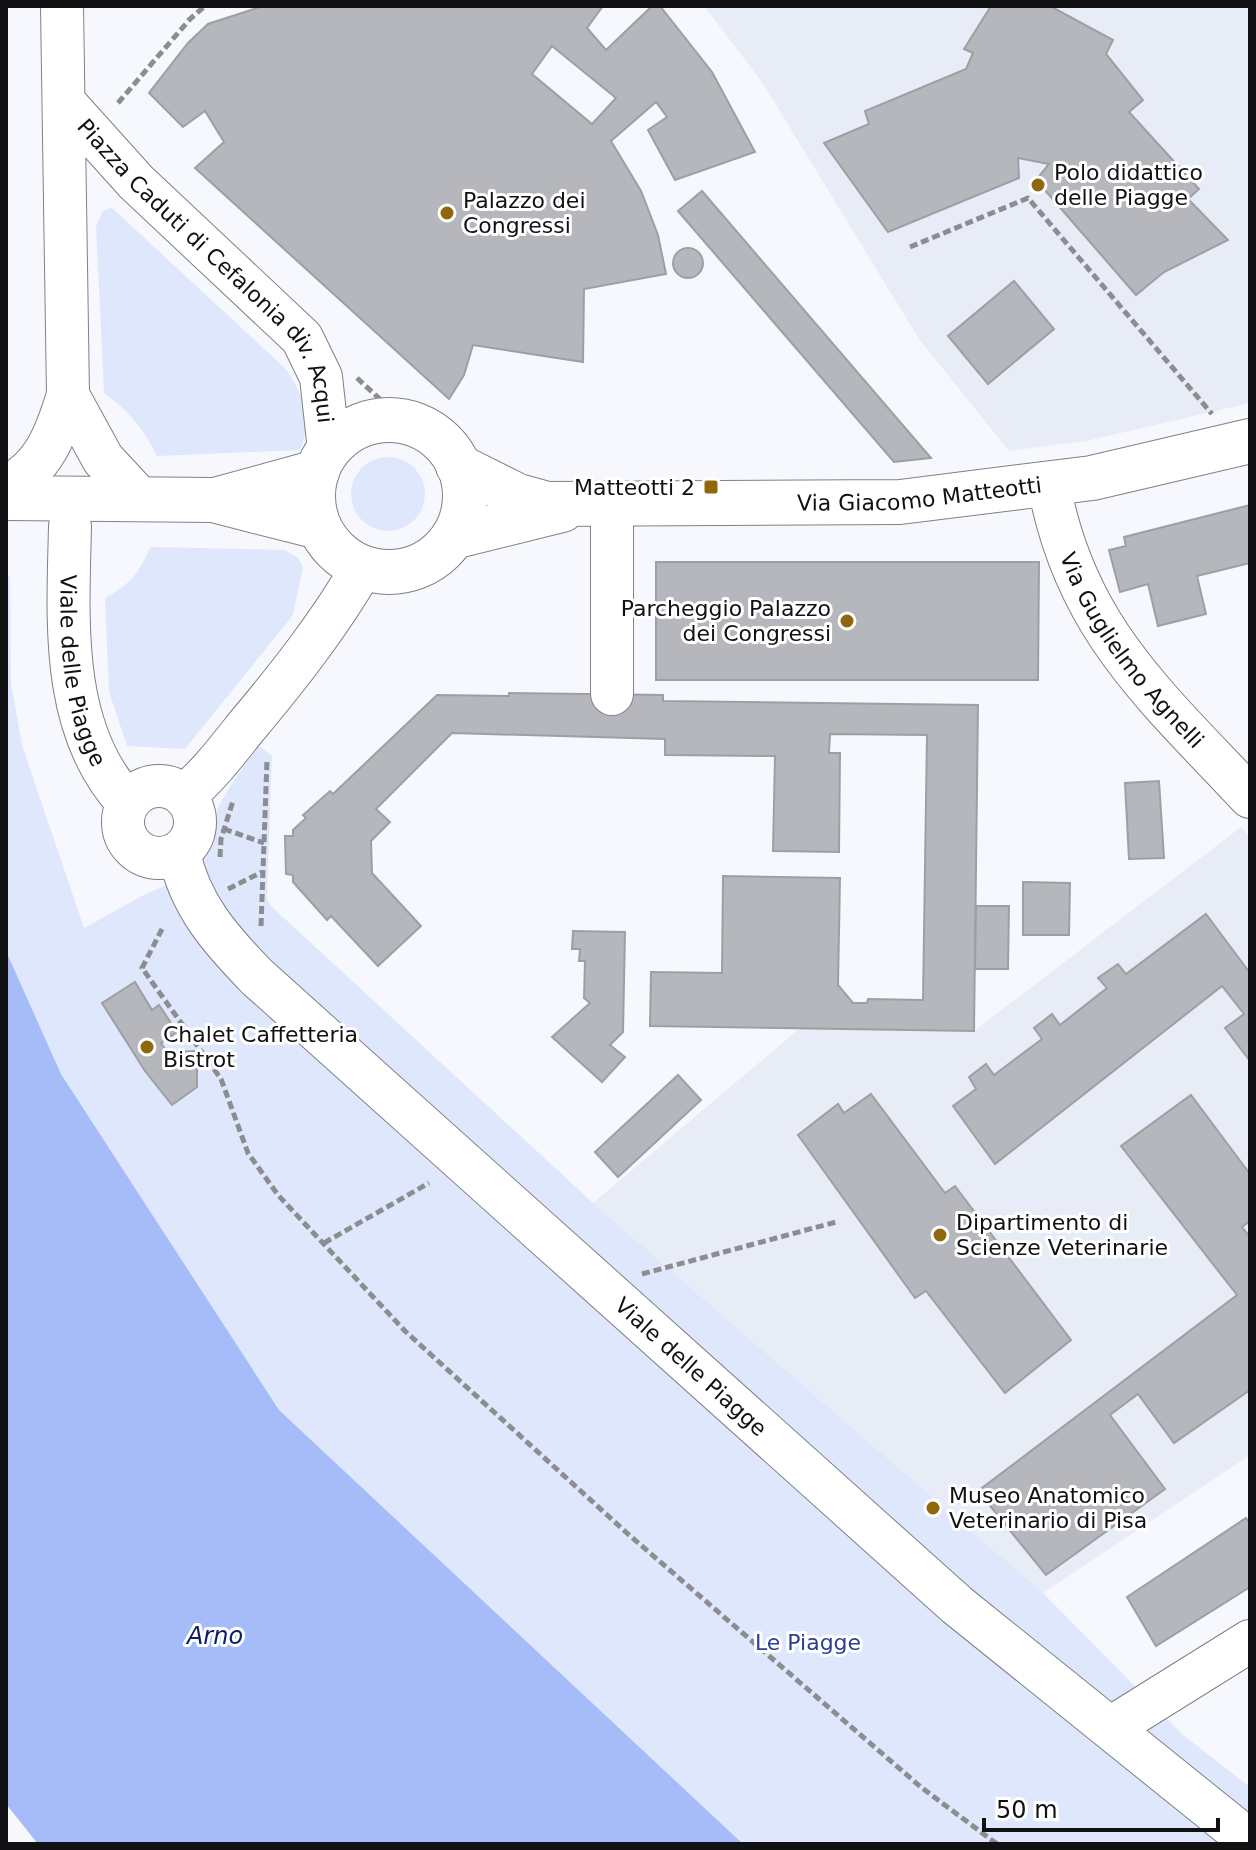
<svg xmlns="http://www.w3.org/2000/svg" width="1256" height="1850" font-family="'DejaVu Sans',sans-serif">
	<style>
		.built { fill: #e7ecf7 }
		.green { fill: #dfe7fd }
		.water { fill: #a5bcf8 }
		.building { fill: #b5b7bc; stroke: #9d9fa4; stroke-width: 2; fill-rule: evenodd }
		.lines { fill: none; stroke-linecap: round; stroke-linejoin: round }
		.minor-casing { stroke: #7f8185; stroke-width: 44 }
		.major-casing { stroke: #7f8185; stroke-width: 46 }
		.path { stroke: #8c8d91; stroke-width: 5; stroke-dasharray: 8 4; stroke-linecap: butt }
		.minor { stroke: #fff; stroke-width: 42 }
		.major { stroke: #fff; stroke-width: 44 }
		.poi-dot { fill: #8f680d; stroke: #fff; stroke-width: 3 }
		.labels { text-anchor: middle; stroke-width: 6; stroke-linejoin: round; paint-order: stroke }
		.poi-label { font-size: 22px; fill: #111113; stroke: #fff; text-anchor: start }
		.street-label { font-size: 22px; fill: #111113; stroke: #fff }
		.park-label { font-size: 22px; fill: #283f93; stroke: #fff }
		.water-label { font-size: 24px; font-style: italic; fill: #0e1a6d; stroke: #fff }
	</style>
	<rect width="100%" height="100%" fill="#f6f8fd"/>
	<g class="built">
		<polygon points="704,6 1250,6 1250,403 1086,441 1009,451 919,339 762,82"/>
		<polygon points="1241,827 1250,837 1250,1455 1043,1593 593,1203 800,1028 974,1031"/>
	</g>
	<g class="green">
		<path d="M111,207L286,369C304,397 313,417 300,450L157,456C144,429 128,410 104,393L96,226L103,211Z"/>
		<circle cx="388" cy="494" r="37"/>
		<path d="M150,547L285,550L298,558L303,567L293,615L185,749L127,746L109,692L105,598C129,585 140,573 150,547Z"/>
		<path d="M6,576H10L11,683L22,745L84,928L144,895L203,869C206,817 228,787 259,746L272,756L267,899L272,907L593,1203L1043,1593L1183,1735L1250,1787V1844H743L279,1410L61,1074L6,951Z"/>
	</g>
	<polygon class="water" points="6,951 61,1074 279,1410 743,1844 38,1844 6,1804"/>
	<g class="building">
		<path d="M263,6H603L587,28L606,50L652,6H660L712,72L755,152L675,180L648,130L667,117L656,102L611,141L641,191L658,235L666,274L584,289L583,362L473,345L464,375L449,399L195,168L224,142L205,111L183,127L149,93L188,43L208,24ZM552,46L616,98L592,124L532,74Z"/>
		<polygon points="991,6 1050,6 1113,40 1106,54 1143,100 1129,112 1199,189 1188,199 1228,240 1164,272 1136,295 1036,180 1049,164 1018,158 1019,178 888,232 824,143 869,124 865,111 966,69 973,53 964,49"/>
		<polygon points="702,191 931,458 894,462 678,211"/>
		<circle cx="688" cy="263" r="15"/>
		<polygon points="1014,281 1054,329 988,384 948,336"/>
		<polygon points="1250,505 1250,563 1197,576 1206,614 1158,626 1148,584 1120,592 1109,550 1126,546 1124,537"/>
		<polygon points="656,562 1039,562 1038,680 656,680"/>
		<polygon points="509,693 663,695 663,701 978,705 974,1031 650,1026 651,972 722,973 723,876 840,878 838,985 853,1003 867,1003 868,999 923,1000 927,735 830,734 829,753 840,753 839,852 773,851 775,756 665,755 665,739 452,733 376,809 390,822 371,841 372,873 421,926 378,966 331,916 327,920 293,882 293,875 286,874 285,836 293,836 293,830 306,818 303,815 330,791 333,794 437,695 509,696"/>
		<polygon points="1159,781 1164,858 1129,859 1125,783"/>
		<polygon points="1023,882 1070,883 1069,935 1023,935"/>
		<polygon points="976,906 1009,906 1008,969 975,969"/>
		<polygon points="1206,914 1250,973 1250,1061 1225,1028 1244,1014 1222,986 995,1164 953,1106 976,1089 969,1077 986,1064 994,1075 1042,1039 1034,1028 1052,1014 1060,1025 1107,988 1098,978 1118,964 1126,974"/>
		<polygon points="573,931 625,932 623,1032 610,1045 625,1057 602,1082 552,1037 590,1003 584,998 585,961 579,961 580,949 572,949"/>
		<polygon points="135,982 152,1010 159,1005 177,1032 161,1043 167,1052 197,1051 197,1087 172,1105 145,1071 102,1003"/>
		<polygon points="678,1075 701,1100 618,1177 595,1152"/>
		<polygon points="871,1094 945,1193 955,1186 1071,1340 1005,1393 926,1291 915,1298 798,1135 838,1104 844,1113"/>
		<polygon points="1191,1095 1250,1174 1250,1221 1242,1227 1250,1237 1250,1390 1174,1443 1138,1394 1110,1415 1165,1489 1046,1575 978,1491 1237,1295 1121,1146"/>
		<polygon points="1246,1518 1250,1524 1250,1587 1156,1646 1127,1597"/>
	</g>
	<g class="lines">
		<g class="minor-casing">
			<g id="minor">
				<path id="s1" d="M64,102L136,182L302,338L321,377L329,450"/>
				<polyline points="68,395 103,459 140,499"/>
				<path id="s2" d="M1049,485C1075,628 1156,696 1250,797"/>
				<path d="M6,486C44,470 57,431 68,395L62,6"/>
				<path id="s3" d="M70,526C68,619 59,730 128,803"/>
				<polyline points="612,694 612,505"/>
				<circle cx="159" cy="822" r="36"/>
				<path d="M184,796C208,776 227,751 246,727C288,677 329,625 362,568"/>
				<path id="s4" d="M179,853C190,905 220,939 257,977L957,1605L1250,1841"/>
				<polyline points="1112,1727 1250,1641"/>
			</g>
		</g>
		<g class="major-casing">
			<g id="major">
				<circle cx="389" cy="496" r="76"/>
				<path id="s5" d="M458,466L518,496L547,504L900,502L1092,478L1250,441"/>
				<polyline points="6,498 213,500 319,527"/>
				<polyline points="215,500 317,472"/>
				<polyline points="453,537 562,510"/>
			</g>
		</g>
		<g class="path">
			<polyline points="118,103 190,19 205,6"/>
			<polyline points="910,247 1028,198 1212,414"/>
			<polyline points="357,378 396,414 415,425"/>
			<polyline points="224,829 264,843"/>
			<polyline points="220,857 221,839 233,801"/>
			<polyline points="228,889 262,872"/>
			<polyline points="261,926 267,760"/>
			<polyline points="162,929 142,968 221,1079 248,1153 278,1195 405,1331 628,1534 922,1788 997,1844"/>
			<polyline points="324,1243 429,1183"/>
			<polyline points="642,1274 836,1222"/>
		</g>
		<use href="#minor" class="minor"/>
		<use href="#major" class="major"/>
	</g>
	<g class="poi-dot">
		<circle cx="1038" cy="185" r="8"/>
		<circle cx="447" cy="213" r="8"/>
		<rect x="703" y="479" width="16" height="16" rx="4"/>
		<circle cx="847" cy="621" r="8"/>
		<circle cx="147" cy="1047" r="8"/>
		<circle cx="940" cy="1235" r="8"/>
		<circle cx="933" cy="1508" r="8"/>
	</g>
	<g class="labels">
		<g class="poi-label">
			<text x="1054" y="180">Polo didattico<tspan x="1054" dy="25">delle Piagge</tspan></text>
			<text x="463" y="208">Palazzo dei<tspan x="463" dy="25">Congressi</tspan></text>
			<text x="695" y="495" text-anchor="end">Matteotti 2</text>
			<text x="831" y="616" text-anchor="end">Parcheggio Palazzo<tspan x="831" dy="25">dei Congressi</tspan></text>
			<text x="163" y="1042">Chalet Caffetteria<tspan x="163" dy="25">Bistrot</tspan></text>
			<text x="956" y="1230">Dipartimento di<tspan x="956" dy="25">Scienze Veterinarie</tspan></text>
			<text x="949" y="1503">Museo Anatomico<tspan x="949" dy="25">Veterinario di Pisa</tspan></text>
		</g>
		<g class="street-label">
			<text dy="8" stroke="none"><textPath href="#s1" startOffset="226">Piazza Caduti di Cefalonia div. Acqui</textPath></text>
			<text dy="8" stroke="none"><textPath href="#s5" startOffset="470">Via Giacomo Matteotti</textPath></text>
			<text dy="8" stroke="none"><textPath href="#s2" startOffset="188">Via Guglielmo Agnelli</textPath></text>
			<text dy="8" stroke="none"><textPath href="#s3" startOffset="146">Viale delle Piagge</textPath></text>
			<text dy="8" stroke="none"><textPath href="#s4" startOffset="732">Viale delle Piagge</textPath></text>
		</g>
		<g class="park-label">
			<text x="808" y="1650">Le Piagge</text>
		</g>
		<g class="water-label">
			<text x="215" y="1644">Arno</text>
		</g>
	</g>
	<rect width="1256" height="1850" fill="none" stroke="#111113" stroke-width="16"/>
	<path d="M984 1818v12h234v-12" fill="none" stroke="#111113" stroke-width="4"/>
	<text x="996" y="1818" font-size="24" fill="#111113" stroke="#ffffff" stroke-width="6" paint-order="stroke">50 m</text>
</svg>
